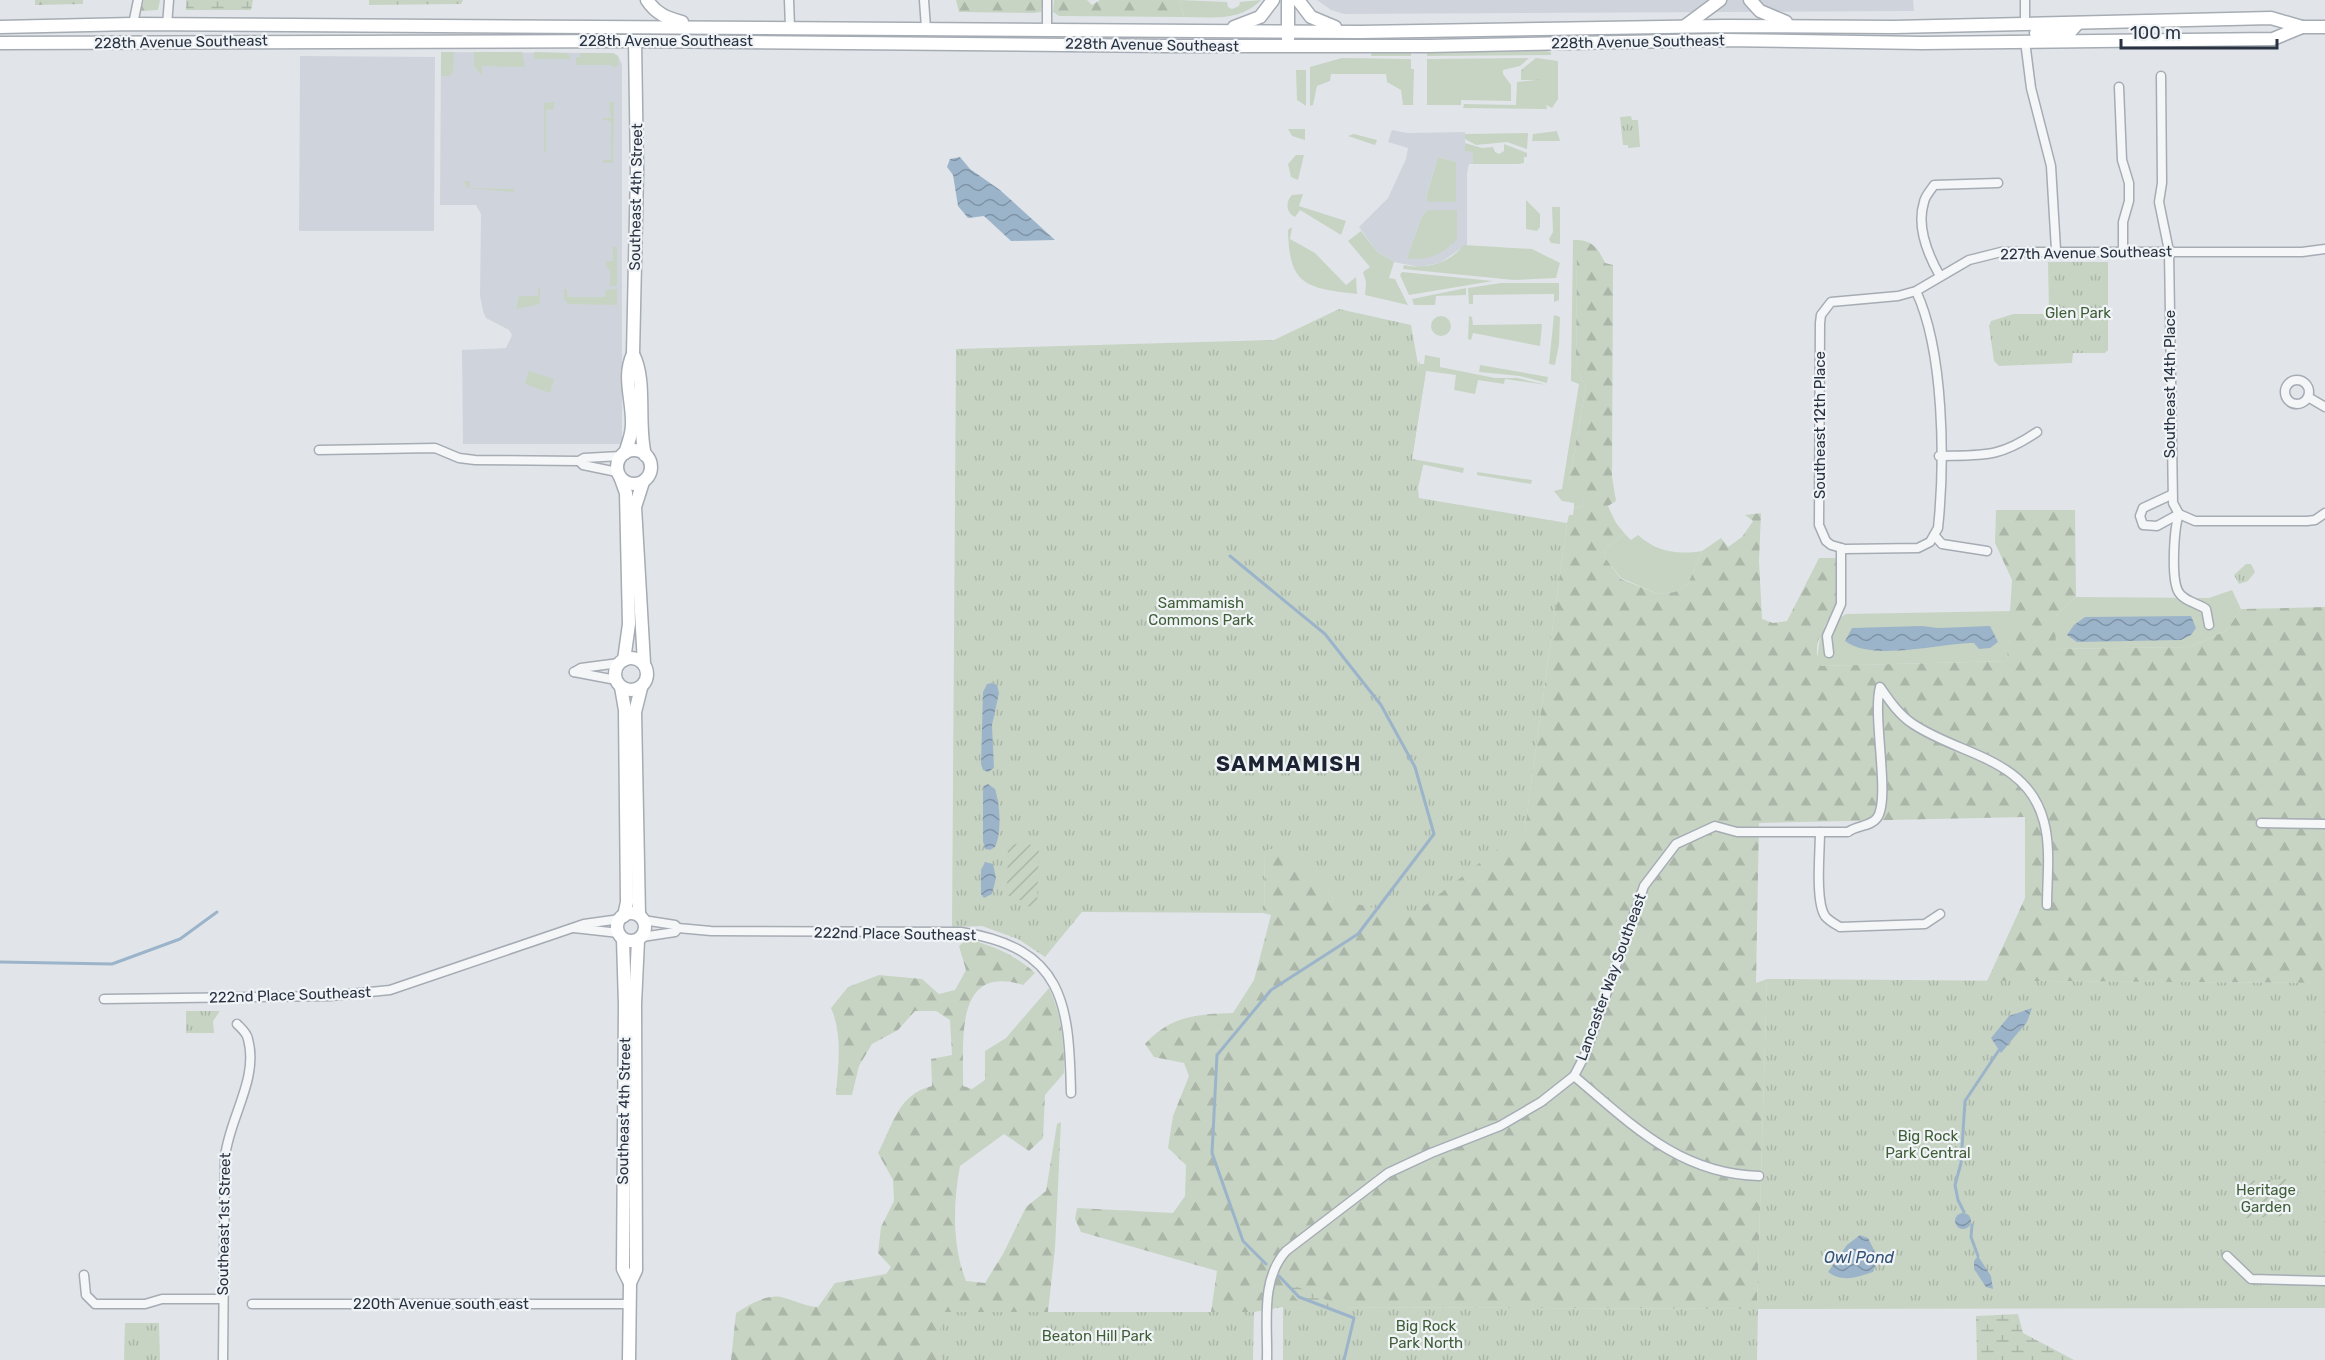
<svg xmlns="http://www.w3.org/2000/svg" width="2325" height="1360" font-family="Rubik,sans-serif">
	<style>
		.built { fill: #cfd4dc; fill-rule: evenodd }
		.grass { fill: #c7d4c3 }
		.forest { fill: url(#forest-firs) }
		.wetland { fill: url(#wetland-marsh) }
		.park { fill: url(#park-tufts) }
		.garden { fill: url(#garden-furrows) }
		.water { fill: url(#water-waves) }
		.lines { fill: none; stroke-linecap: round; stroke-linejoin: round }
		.stream { stroke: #9cb4ca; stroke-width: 3 }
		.street-casing { stroke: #a6acb4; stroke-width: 11 }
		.secondary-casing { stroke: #a6acb4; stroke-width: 15 }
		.street { stroke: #f4f6f8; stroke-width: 8 }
		.secondary { stroke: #fff; stroke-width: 12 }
		.labels { text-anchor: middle; stroke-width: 4.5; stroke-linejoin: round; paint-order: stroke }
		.street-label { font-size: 15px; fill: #293342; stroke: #f1f4f7 }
		.park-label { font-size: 15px; fill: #3f5e37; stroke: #f1f4f7 }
		.water-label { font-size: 16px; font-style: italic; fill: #335376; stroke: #f1f4f7 }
		.district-label { font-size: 21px; font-weight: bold; letter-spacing: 1.5px; fill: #1c2433; stroke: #f1f4f7 }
	</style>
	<defs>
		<pattern id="forest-firs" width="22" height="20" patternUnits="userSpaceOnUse" patternTransform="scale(1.5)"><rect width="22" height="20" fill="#c7d4c3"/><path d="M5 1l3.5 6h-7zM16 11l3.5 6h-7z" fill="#abb6a9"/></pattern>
		<pattern id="wetland-marsh" width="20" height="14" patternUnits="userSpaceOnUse" patternTransform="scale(1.5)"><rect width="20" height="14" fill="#c7d4c3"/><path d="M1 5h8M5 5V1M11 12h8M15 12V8" fill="none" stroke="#abb6a9"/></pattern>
		<pattern id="park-tufts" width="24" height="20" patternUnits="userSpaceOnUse" patternTransform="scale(1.5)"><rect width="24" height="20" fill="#c7d4c3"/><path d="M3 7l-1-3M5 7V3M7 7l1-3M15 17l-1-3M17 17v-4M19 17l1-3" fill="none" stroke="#abb6a9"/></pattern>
		<pattern id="garden-furrows" width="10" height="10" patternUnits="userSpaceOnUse" patternTransform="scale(1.5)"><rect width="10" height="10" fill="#c7d4c3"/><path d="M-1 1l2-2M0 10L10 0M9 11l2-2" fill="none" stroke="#abb6a9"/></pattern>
		<pattern id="water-waves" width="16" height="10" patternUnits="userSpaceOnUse" patternTransform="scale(1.5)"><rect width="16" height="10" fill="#9cb4ca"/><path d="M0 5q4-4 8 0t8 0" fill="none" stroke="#7f93a6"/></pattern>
	</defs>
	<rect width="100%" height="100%" fill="#e1e5ea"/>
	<g class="built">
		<polygon points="1317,0 1913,0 1914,11 1344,14 1331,10"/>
		<polygon points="441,52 613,53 618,56 622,64 622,444 463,444 462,350 506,348 512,335 509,330 486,318 483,311 480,296 481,214 476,205 440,205"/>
		<polygon points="300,56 435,57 434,231 299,231"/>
		<path d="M1392,130L1407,133L1465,132V151H1473V164H1469L1467,173V247H1463L1440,263L1420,267L1394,262L1377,252L1359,227L1388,198L1406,159L1408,148L1388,142ZM1438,157L1456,162L1428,202L1426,198ZM1428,210L1452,245L1434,255L1407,258L1422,216Z"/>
	</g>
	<g class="grass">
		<path d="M1179,0L1227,2L1228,7L1232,9L1239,6L1240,2L1261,0C1240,22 1211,17 1184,17Z"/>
		<polygon points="1546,51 1551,52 1551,55 1427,56 1427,52"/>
		<polygon points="441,52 454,52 453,72 450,76 441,76"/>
		<polygon points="474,52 522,52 525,67 482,66 482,76 474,66"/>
		<polygon points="534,52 567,53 571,59 534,59"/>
		<polygon points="1372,52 1411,52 1411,56 1371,56"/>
		<polygon points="580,53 613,53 618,56 619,64 615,68 611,65 576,65 576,57 580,57"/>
		<polygon points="1342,58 1411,59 1411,69 1414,69 1413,105 1403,105 1401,90 1387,82 1386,74 1331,74 1330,81 1317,86 1313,105 1310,106 1310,67"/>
		<polygon points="1529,58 1520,66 1503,70 1503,74 1511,85 1511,101 1461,100 1461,105 1427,105 1427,59"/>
		<polygon points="1536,58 1558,61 1558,99 1552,108 1546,105 1547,109 1463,108 1464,104 1516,105 1517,82 1546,79 1545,70 1521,70"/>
		<polygon points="1296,70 1306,70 1306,106 1297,100"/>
		<polygon points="554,102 554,109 546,110 546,153 544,152 544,103"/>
		<polygon points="609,102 614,102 613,160 613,163 603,163 603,160 611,160 611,121 603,120 603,118 611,118"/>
		<polygon points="1288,129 1305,129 1305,140 1292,136"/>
		<polygon points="1557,131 1560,141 1532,141 1533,134"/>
		<polygon points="1528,133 1527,149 1507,142 1476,145 1465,139 1465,134"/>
		<polygon points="1354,134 1377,140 1375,145 1348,136"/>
		<polygon points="1465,143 1482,148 1493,147 1495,152 1499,154 1504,151 1504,144 1527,153 1527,157 1524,157 1524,163 1518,164 1473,164 1473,152 1465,151"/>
		<polygon points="1296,155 1304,155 1298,180 1291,177 1288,164"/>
		<polygon points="1438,157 1456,162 1456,202 1428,202 1426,198"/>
		<polygon points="470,181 469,188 515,189 514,192 467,188 464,181"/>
		<path d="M1303,194L1299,206L1346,221L1341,235L1300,210L1295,217C1286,213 1285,202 1292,195Z"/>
		<polygon points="1526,200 1540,214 1540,227 1537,231 1526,229"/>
		<polygon points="1552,207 1560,207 1560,244 1551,243 1549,239 1553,232"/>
		<path d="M1428,210H1457V239C1444,254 1425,262 1407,258L1422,216Z"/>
		<path d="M1292,227L1290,239L1315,253L1346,285L1356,277L1357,294C1305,288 1289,285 1288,230Z"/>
		<polygon points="1361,231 1377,252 1394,262 1389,278 1395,279 1408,305 1365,295 1366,282 1363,272 1370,267 1348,241"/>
		<polygon points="1573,240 1577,240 1576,370 1586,386 1569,481 1583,500 1581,508 1574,507 1574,503 1562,501 1554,491 1562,489 1579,384 1571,381"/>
		<path d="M1464,245L1532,249L1560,263L1556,278L1514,280L1403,269L1404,265C1427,270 1449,263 1464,245Z"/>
		<polygon points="613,247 617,247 617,286 610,286 610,270 606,267 606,261 613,261"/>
		<polygon points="1402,272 1493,281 1409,295 1400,275"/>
		<polygon points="1501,283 1559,283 1559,300 1554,302 1554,294 1473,295 1473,304 1469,304 1468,288"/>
		<polygon points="1466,288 1466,295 1436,296 1435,305 1414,305 1412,299"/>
		<polygon points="538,289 540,289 540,304 516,309 519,296 538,296"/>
		<polygon points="564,289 567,289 567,297 605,297 606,290 617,289 617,305 568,304 564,299"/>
		<polygon points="1554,315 1560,317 1559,344 1555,365 1549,364"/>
		<circle cx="1441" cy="326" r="10"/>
		<polygon points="1469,316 1472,317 1473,325 1542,324 1540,346 1473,333 1471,340 1468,339"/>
		<polygon points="1425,355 1440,358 1440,367 1495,378 1517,378 1547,385 1505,379 1504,384 1478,380 1475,394 1454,390 1456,375 1426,371 1412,459 1464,468 1463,473 1411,462 1419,360 1420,364 1424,364"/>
		<polygon points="1480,365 1548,377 1547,383 1520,376 1479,372"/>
		<polygon points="529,371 554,379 550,393 525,384"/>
		<polygon points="1477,472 1532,480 1531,484 1477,475"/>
		<path d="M1625,534L1631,540L1638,535C1657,552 1677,555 1702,551L1688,584L1675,592L1658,594L1621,578L1604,556L1605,549Z"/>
		<polygon points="2232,590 2241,609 2227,630 2191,647 2055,649 2055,617 2076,597 2209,598"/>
		<polygon points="2012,611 2007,661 1821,666 1817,660 1821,629 1846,614"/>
	</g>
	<g class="forest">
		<polygon points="35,0 83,0 83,4 35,5"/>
		<polygon points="144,0 160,0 158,10 141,11"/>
		<polygon points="956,0 1043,0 1041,12 1033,13 959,12"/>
		<polygon points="1054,0 1087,0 1092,5 1100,0 1179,0 1184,17 1059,16 1053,12"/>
		<path d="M1577,240C1593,240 1599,250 1605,263L1613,265L1612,477L1616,501L1608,506L1616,523L1625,534L1605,549L1604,556L1621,579L1658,594L1675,592L1688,584L1702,551L1721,538L1728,547L1742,537L1753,521L1745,515L1761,513L1759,561L1762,619L1773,623L1787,621L1819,558H1838C1837,572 1839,587 1837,600C1833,620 1807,641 1821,666L2007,661L2012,580L1995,543L1996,510H2075L2076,597L2055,617L2056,649L2191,647L2227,630L2241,609L2325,607V983L1987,981L2025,898V817L1759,823L1756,983L1767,979L1757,1309L1283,1307L1254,1312H1211L1217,1271L1081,1232L1075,1219L1077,1208L1173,1213L1185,1196L1186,1165L1168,1148L1173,1116L1189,1076L1184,1063L1154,1057L1145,1044C1170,1016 1197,1014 1233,1013L1254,980L1271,915L1264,913L1265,851L1281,845L1334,899L1525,828L1567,523L1569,515H1573L1574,507L1581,508L1583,500L1570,485L1569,481L1586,386L1576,370Z"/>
		<path d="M967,939C994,946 1014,954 1035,973L1023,985C953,963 964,1043 963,1086L972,1089L985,1080V1051L1006,1038L1049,988C1062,1015 1064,1043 1064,1073L1045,1095L1043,1138L1029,1151L1004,1134L960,1166C953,1203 952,1245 966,1281L985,1283L1003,1254L1026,1207L1046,1191L1057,1124L1061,1122L1055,1249L1048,1312L1089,1360H731L736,1313C748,1306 765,1294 781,1297C794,1300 804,1306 818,1307L835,1283L886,1274L891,1267L878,1253L881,1227L894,1201L893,1180L878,1153C893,1125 898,1094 932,1086L931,1059L952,1055L950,1020L936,1011H915L898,1030L872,1044L859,1066L852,1095H836C838,1066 843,1035 831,1008L848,987L879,975L922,979L939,994L955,990L966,970L959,946Z"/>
	</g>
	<g class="wetland">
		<polygon points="186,0 253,0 251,10 186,10"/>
		<polygon points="369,0 463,0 461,4 369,5"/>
		<path d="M1282,1280L1327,1300L1346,1304L1355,1315C1311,1311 1309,1319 1282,1280Z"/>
		<polygon points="2018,1314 2023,1333 2074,1360 1977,1360 1976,1316"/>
	</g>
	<g class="park">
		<rect x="1521" y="70" width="25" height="10"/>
		<polygon points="1631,116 1632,120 1638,120 1640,147 1628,148 1628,145 1623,145 1620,117"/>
		<polygon points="2048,262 2108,262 2108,350 2105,353 2073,353 2072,363 1999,366 1994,361 1989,326 1991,321 2013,314 2049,314"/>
		<polygon points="1339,309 1411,325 1419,370 1426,370 1412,459 1424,462 1418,488 1419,498 1567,523 1525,828 1411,916 1334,899 1281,846 1265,851 1264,913 1082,912 1045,957 1018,939 982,926 952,927 956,349 1274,340"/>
		<polygon points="2246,564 2251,564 2255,572 2248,581 2239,584 2234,575"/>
		<polygon points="1767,979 2325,983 2325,1308 1758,1309 1757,1360 1283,1360 1283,1307 1757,1309"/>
		<polygon points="186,1011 220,1011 213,1021 214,1033 186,1033"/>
		<polygon points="940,1312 1254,1312 1253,1360 941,1360"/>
		<polygon points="125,1323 159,1323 160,1360 124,1360"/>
	</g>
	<g class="garden">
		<polygon points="1008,844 1039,845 1037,907 1023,906 1023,900 1013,900 1007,894"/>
		<polygon points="2286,1179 2287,1216 2245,1218 2246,1181"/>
	</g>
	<g class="water">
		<polygon points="960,157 970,169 1000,190 1055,240 1011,241 984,216 968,218 958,206 953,175 947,167 950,159"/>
		<polygon points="2191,616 2196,628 2191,635 2181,640 2077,642 2067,635 2074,625 2085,617"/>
		<path d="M1922,626L1938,628L1990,626L1998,642L1990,648L1979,649L1974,643C1941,643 1872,662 1845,641L1852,628Z"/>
		<polygon points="992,683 997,685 999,693 992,725 994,768 988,772 983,770 981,764 983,692 987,684"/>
		<path d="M988,784L995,789C1000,805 1002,832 995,847L990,850L985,849L983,841V792L984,786Z"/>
		<polygon points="985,862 993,864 996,878 992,894 984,898 981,894 981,870"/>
		<polygon points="2032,1008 2027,1022 2001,1053 1991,1038 2009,1016"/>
		<circle cx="1963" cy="1221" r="8"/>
		<path d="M1860,1235L1868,1238L1878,1258L1873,1272C1857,1277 1843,1283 1828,1272L1847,1245Z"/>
		<polygon points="1978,1256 1991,1276 1993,1289 1986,1287 1974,1269 1974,1261"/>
	</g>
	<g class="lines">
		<g class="stream">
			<polyline points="1230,556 1325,634 1381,705 1415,767 1434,834 1358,934 1271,990 1217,1055 1212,1153 1243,1241 1266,1264"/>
			<polyline points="0,962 112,964 180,939 217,912"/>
			<polyline points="1964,1212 1958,1200 1955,1185 1961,1163 1965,1101 1999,1050"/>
			<polyline points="1972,1225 1971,1237 1978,1256"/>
			<polyline points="1279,1276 1299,1297 1354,1318 1344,1360"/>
		</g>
		<g class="street-casing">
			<g id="street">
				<polyline points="789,0 790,27"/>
				<polyline points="924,0 926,28"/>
				<polyline points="1047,0 1047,29"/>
				<polyline points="133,24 138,0"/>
				<polyline points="2025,24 2025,0"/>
				<polyline points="167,25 169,0"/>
				<polyline points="2025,41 2031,88 2051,166 2056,250"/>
				<polyline points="2161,76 2162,183 2159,202 2169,251 2173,503 2179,514 2195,521 2307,521 2315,520 2325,513"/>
				<polyline points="2119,87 2122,160 2129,183 2129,201 2123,222 2123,252"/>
				<path d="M1940,276C1928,255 1916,227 1924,202C1925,196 1931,190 1934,185L1998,183"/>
				<path d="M1916,291C1944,351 1945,461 1938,528L1930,542L1918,548L1845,549L1831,545L1826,541L1819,525L1820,323L1821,315L1831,302L1898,296L1916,291L1969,260L2001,252H2302L2325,249"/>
				<circle cx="2297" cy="392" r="12"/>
				<polyline points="2308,397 2325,407"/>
				<polyline points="319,450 435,448 459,458 475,460 579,461 584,458 621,456"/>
				<path d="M1939,456C1984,455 1999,458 2037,432"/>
				<polyline points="579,461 583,465 617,472"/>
				<polyline points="2171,495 2143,508 2140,516 2143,525 2157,526 2179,514"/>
				<path d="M2179,514C2174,528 2171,577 2178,591C2183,601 2197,603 2206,609L2209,625"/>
				<polyline points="1935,536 1942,544 1987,551"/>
				<polyline points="1829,653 1827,636 1841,604 1841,548"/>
				<polyline points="574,672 581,668 619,663"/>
				<polyline points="574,672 616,680"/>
				<polyline points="2261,823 2325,824"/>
				<path d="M1820,832C1820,852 1815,901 1825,916C1829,921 1835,924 1840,927L1925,924L1940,914"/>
				<path d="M643,920L675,925L678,928L711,931L961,932C1064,948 1069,1003 1071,1093"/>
				<polyline points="574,928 619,933"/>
				<polyline points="642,937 675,932 678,928"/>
				<polyline points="104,999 330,996 390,990 584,924 620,919"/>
				<path d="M1574,1076C1632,1125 1680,1174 1759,1176"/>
				<polyline points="2227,1256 2251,1279 2325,1281"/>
				<polyline points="84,1275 86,1295 95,1304 145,1304 162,1299 222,1299"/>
				<polyline points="252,1304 629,1304"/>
				<path d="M223,1360L225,1157C229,1118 259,1079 248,1039C247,1033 241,1028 237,1024"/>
				<path d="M1267,1360C1268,1323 1260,1280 1286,1251L1388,1173L1431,1153L1500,1126L1541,1102L1574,1076L1585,1055L1644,886L1676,844L1715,826L1737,832H1848C1857,825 1870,827 1877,818C1891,799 1872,717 1880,687C1889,700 1899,715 1913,724C1959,755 2028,758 2044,822C2051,848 2047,879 2047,905"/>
			</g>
		</g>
		<g class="secondary-casing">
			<g id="secondary">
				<path d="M647,0C656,14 667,18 682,22"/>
				<polyline points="1288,0 1288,39"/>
				<polyline points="1298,0 1311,17 1335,27"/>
				<polyline points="1750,0 1760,11 1786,22"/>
				<polyline points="1685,26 1720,0"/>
				<polyline points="0,27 133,24 1360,32 1724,26 1894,27 2271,18 2302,27 2325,27"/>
				<polyline points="1234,27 1260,17 1273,0"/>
				<polyline points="2036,33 2070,32 2078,23"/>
				<polyline points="0,43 635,41 1169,46 1429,46 1723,40 1922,43 2273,39 2302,27"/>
				<path d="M633,354C647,380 637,424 645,455"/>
				<circle cx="634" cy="467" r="17"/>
				<path d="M625,453C628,444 632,434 632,425C633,400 622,377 633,354L637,171L635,41"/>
				<polyline points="621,479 626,493 629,624 624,660"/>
				<polyline points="643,482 635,507 644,663"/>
				<circle cx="631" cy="674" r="16"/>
				<polyline points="621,687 625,710 627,902 624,916"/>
				<circle cx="631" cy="927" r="14"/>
				<polyline points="639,915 635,712 641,688"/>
				<polyline points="623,939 625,1004 623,1269 630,1283"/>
				<polyline points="629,1360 630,1283 636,1270 635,1004 638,940"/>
			</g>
		</g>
		<use href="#street" class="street"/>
		<use href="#secondary" class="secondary"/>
	</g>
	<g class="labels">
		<g class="street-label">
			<text x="666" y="46">228th Avenue Southeast</text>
			<text transform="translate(181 42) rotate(-1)" y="5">228th Avenue Southeast</text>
			<text transform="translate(1638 42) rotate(-1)" y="5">228th Avenue Southeast</text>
			<text transform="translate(1152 45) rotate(1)" y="5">228th Avenue Southeast</text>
			<text transform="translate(636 197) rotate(-89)" y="5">Southeast 4th Street</text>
			<text transform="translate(2086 253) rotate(-1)" y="5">227th Avenue Southeast</text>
			<text transform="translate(2170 384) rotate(-90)" y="5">Southeast 14th Place</text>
			<text transform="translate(1820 425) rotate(-90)" y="5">Southeast 12th Place</text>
			<text transform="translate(895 934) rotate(1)" y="5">222nd Place Southeast</text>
			<text transform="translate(1611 977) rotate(-70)" y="5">Lancaster Way Southeast</text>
			<text transform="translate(290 995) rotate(-2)" y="5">222nd Place Southeast</text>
			<text transform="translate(624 1111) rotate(-89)" y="5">Southeast 4th Street</text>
			<text transform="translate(224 1224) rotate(-89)" y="5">Southeast 1st Street</text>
			<text x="441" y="1309">220th Avenue south east</text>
		</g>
		<g class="park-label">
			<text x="2078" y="318">Glen Park</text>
			<text x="1201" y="608">Sammamish<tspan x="1201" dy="17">Commons Park</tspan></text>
			<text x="1928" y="1141">Big Rock<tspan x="1928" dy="17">Park Central</tspan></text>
			<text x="2266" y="1195">Heritage<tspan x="2266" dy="17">Garden</tspan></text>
			<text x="1426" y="1331">Big Rock<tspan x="1426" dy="17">Park North</tspan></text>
			<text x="1097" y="1341">Beaton Hill Park</text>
		</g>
		<g class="water-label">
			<text x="1859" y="1263">Owl Pond</text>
		</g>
		<g class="district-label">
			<text x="1289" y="771">SAMMAMISH</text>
		</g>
	</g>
	<path d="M2121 39v9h156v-9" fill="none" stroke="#293342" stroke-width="3"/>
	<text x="2130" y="39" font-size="18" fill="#293342" stroke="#f1f4f7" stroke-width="4.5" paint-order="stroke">100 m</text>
</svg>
